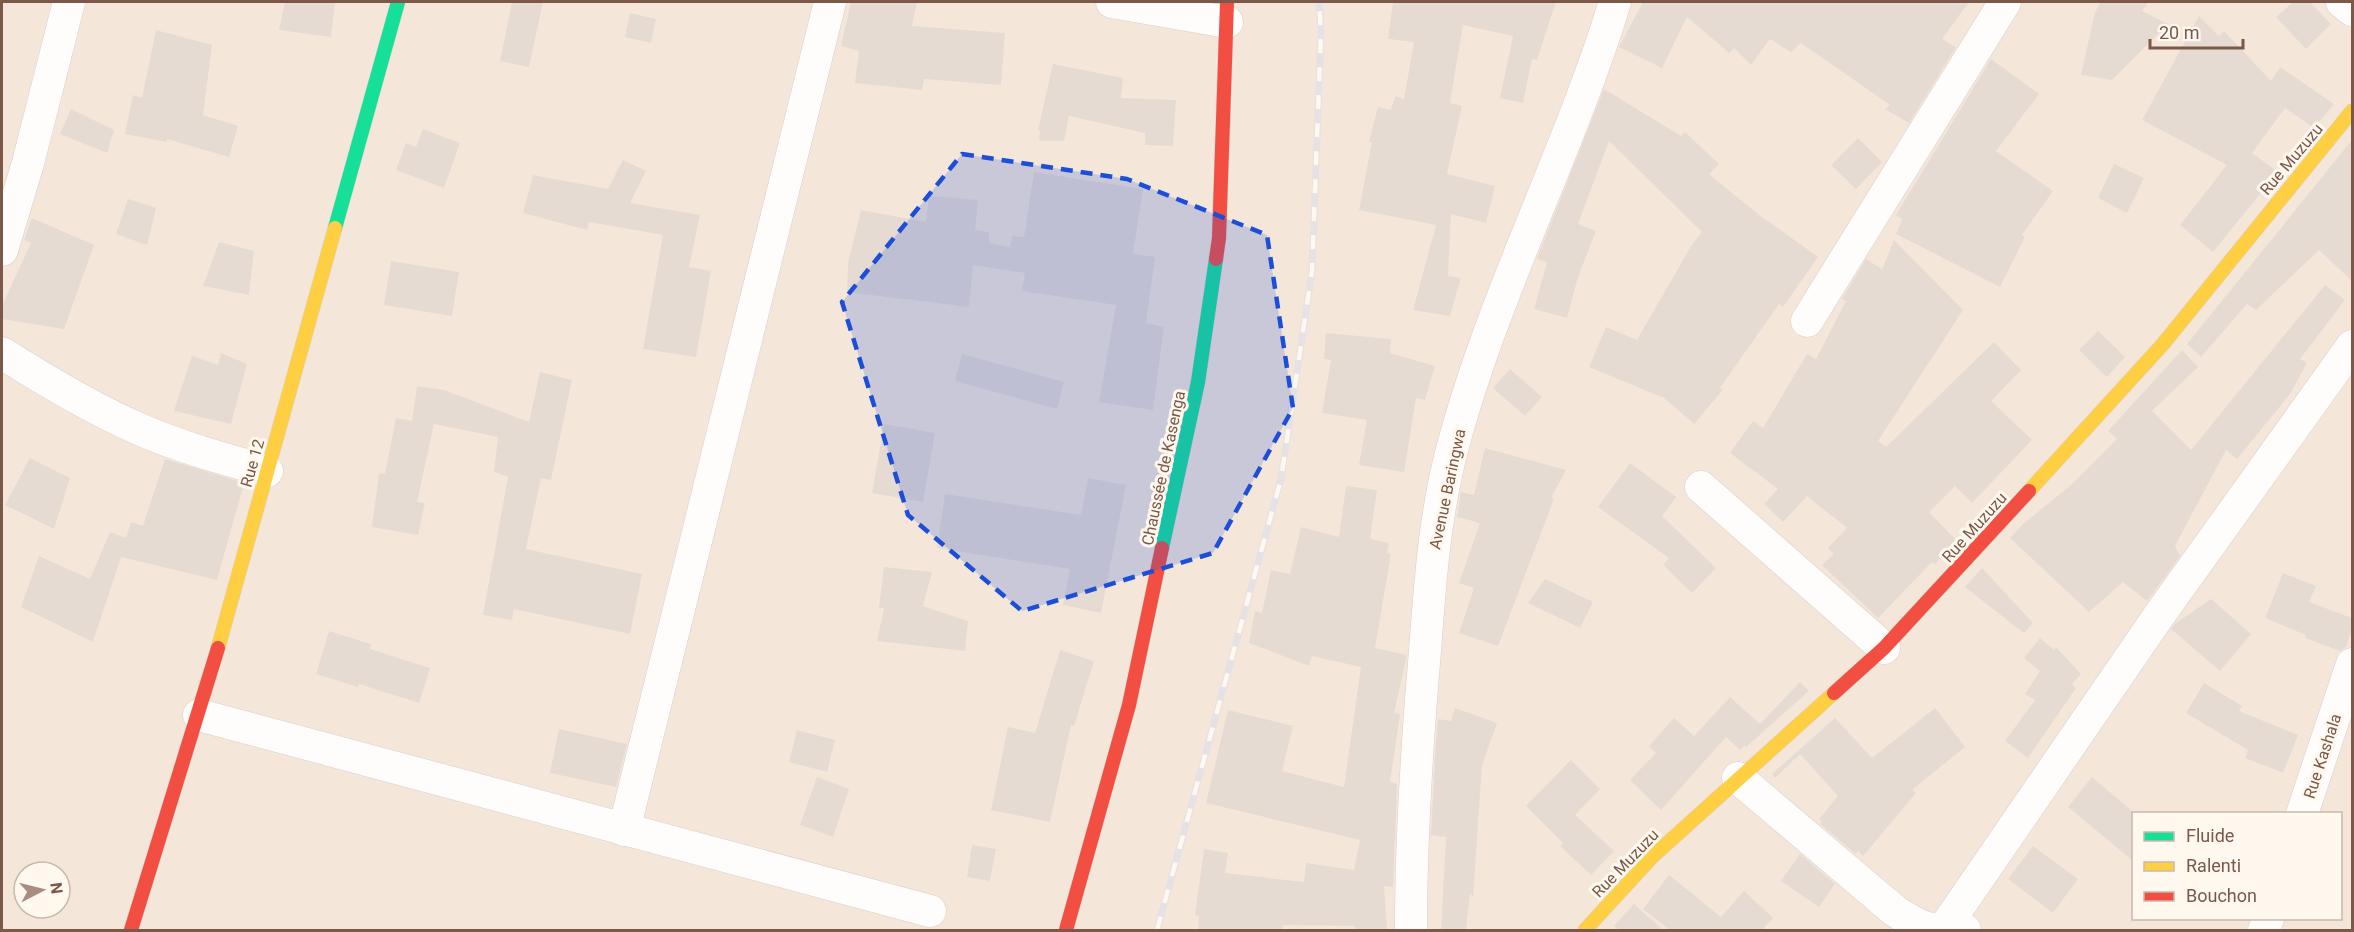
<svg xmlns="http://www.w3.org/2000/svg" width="2354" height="932" font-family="Roboto,sans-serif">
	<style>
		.residential { fill: #f4e7da; fill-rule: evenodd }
		.building { fill: #e6dbd3 }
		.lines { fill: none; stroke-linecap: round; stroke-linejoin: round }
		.street-casing { stroke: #d8cfc8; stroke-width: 33 }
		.fast-casing { stroke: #d9cfc8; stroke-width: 15 }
		.slow-casing { stroke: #d9cfc8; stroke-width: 15 }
		.jam-casing { stroke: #d9cfc8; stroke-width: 15 }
		.street { stroke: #fefdfc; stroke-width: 32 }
		.fast { stroke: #16e098; stroke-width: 14 }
		.slow { stroke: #ffcf43; stroke-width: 14 }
		.jam { stroke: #f24e42; stroke-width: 14 }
		.rail-casing { stroke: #e5e2e6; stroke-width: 7 }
		.rail { stroke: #fff8ef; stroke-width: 4.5; stroke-dasharray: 14; stroke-linecap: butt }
		.marked { fill: #1d4ed8; fill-opacity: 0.2; stroke: #1d4ed8; stroke-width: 4.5; stroke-dasharray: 12 8; stroke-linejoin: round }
		.labels { text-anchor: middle; stroke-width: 6; stroke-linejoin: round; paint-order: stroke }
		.street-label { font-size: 16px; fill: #7b5848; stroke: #fff8ef }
	</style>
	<rect width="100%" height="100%" fill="#f9f3ec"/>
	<path class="residential" d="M2,2H2352V930H2ZM2134,814H2340V918H2134ZM24,872H60V908H24Z"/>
	<g class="building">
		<polygon points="285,2 335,2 331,37 279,30"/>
		<polygon points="512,2 543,2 529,67 500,61"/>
		<polygon points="851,2 917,2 912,26 1005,33 1001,85 924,79 922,90 855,83 859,51 841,46"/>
		<polygon points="1393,2 1556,2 1537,60 1532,59 1523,103 1500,98 1513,36 1463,25 1450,103 1462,106 1447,174 1495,186 1486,223 1451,214 1448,276 1461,278 1450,316 1413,310 1436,225 1359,210 1372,142 1369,142 1378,107 1391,110 1395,96 1404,99 1414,42 1388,39"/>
		<polygon points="1643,2 1969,2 1942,39 1956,47 1909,123 1885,109 1890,105 1801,43 1791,52 1770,39 1751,65 1734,48 1729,53 1687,17 1662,68 1619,47"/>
		<polygon points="2101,2 2148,2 2142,11 2168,24 2112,80 2081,75 2095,12"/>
		<polygon points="2293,2 2310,2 2331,24 2306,49 2276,17"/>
		<polygon points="630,13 656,19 651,43 625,37"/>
		<polygon points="2199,16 2219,36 2224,31 2271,81 2280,67 2334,104 2314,128 2285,108 2252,153 2278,172 2213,252 2180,225 2227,165 2142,120"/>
		<polygon points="156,30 212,45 203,115 238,126 229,157 167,139 167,142 125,134 133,95 142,98"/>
		<polygon points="1991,59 2039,94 1996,151 2053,191 2022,235 2025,237 2000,287 1896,234 1902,219 1896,215"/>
		<polygon points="1053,64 1123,78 1121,98 1176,100 1173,146 1145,145 1145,133 1069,116 1064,141 1039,141 1040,130 1038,130"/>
		<polygon points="1604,89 1681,136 1685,132 1719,164 1709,174 1758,214 1818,257 1783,307 1779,304 1720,388 1723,390 1694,424 1664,398 1589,367 1606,327 1637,340 1691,246 1702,232 1609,141 1578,224 1596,231 1578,277 1567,318 1534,309 1547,262 1537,259"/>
		<polygon points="71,109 114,130 107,153 60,134"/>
		<polygon points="423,129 460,143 444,188 396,170 406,143 416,147"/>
		<polygon points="1858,138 1882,162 1856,189 1831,165"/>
		<polygon points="2352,140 2352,281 2319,250 2256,310 2247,304 2201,357 2187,344"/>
		<polygon points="623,160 646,171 630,203 700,215 689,267 711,271 696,357 643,349 663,235 589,222 587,230 523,213 533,175 608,189"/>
		<polygon points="2114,164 2144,178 2127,213 2098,198"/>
		<polygon points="1034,172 1143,189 1133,254 1155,257 1146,323 1164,327 1153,410 1099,402 1116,305 1022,291 1025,273 973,265 969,307 847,292 848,263 861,210 926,222 929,196 978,200 975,230 989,232 989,243 1010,247 1013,236 1024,237"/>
		<polygon points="128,199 156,208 147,245 116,234"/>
		<polygon points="32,218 94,245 64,329 2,319 2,306 31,243 24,240"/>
		<polygon points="1894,240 1963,310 1878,441 1886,447 1994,342 2021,370 1991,401 2032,440 1972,503 1955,486 1929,512 1957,541 1935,564 1932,562 1878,618 1822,565 1834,554 1828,548 1847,528 1807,496 1783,522 1764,504 1778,489 1730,453 1753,421 1763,428 1807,354 1816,359 1846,301 1842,299 1866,259 1882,269"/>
		<polygon points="219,242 254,251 249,295 203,286"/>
		<polygon points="391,261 459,272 452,316 384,305"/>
		<polygon points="2325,285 2345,300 2300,359 2307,363 2290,394 2237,459 2226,450 2175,546 2180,556 2147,601 2123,582 2089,612 2010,538 2023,524 2071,485 2117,439 2108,431 2182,350 2198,367 2152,411 2191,450"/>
		<polygon points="2098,331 2125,357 2107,377 2079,350"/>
		<polygon points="1326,333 1391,339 1390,353 1435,366 1425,400 1416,398 1404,472 1359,465 1367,420 1322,413 1331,360 1324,359"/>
		<polygon points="221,353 247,364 231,424 174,411 192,356 218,365"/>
		<polygon points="962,354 1064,382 1057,409 955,381"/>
		<polygon points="1510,369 1542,397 1525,416 1493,388"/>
		<polygon points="540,372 572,380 551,480 541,478 526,549 642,574 630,634 514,609 512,620 483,615 508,477 494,472 498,437 434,424 417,502 425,503 418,535 372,527 379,473 385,474 396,418 412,421 417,386 444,390 529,422"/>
		<polygon points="884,424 935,433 923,502 872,493"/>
		<polygon points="1485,448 1566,470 1551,498 1554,499 1498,646 1459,633 1474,588 1459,583 1480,523 1457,517 1461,492 1474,495"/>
		<polygon points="30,458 70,478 54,529 5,505"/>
		<polygon points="165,459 244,483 217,580 121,557 93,642 21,607 39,556 90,579 110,532 126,538 131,522 143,526"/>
		<polygon points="1630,463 1676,497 1662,516 1716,568 1692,593 1663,565 1669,558 1598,507"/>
		<polygon points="1088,478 1126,485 1101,613 1063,605 1070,569 937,548 945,494 1081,515"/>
		<polygon points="1346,486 1377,490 1370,539 1389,543 1387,553 1391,554 1375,648 1407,655 1394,713 1400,714 1390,782 1397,784 1393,887 1384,886 1387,930 1355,930 1355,926 1283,925 1282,930 1198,930 1199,916 1195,915 1204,849 1228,853 1225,873 1304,882 1306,863 1354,870 1360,840 1206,803 1228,710 1293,726 1282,771 1344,787 1361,667 1312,656 1309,666 1249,643 1255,611 1262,613 1271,570 1290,574 1301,527 1339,537"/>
		<polygon points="884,567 932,572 923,606 968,621 965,651 877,641 884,608 879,608"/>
		<polygon points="1982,568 2033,623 2024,633 1965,587"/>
		<polygon points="2283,573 2316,586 2309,602 2352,618 2352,629 2346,647 2340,651 2305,638 2306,635 2265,618"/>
		<polygon points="1545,579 1593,602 1580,628 1528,603"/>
		<polygon points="2211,599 2251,634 2220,671 2171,629 2176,623"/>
		<polygon points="329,631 371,644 370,649 430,668 419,703 359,684 358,687 316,674"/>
		<polygon points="2040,638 2054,650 2056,647 2081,674 2072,684 2076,688 2028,758 2005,741 2035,700 2025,694 2040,671 2024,658"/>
		<polygon points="1060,650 1094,661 1074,726 1071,725 1050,822 991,810 1008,727 1035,733"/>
		<polygon points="1800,682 1809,691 1746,747 1745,745 1740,750 1726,737 1661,810 1630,780 1656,753 1649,746 1674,718 1694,736 1730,697 1760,724"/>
		<polygon points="2204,683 2242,706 2239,711 2298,735 2283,773 2245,758 2248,750 2186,713"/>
		<polygon points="1455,708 1497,723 1482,765 1473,897 1470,893 1466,930 1441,930 1446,837 1431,835 1435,757 1438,719 1451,721"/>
		<polygon points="1935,708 1965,747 1912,790 1916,793 1863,856 1858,851 1856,854 1820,824 1822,821 1819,819 1838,796 1800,754 1775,778 1772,774 1835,718 1872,758"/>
		<polygon points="559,729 627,744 616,787 550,773"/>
		<polygon points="797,730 835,740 827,772 789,762"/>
		<polygon points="1571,760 1600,789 1575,815 1614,851 1591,875 1560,846 1563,843 1526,806"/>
		<polygon points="817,777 849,789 833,837 800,825"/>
		<polygon points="2092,777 2133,812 2133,861 2068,807"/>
		<polygon points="972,845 996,849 990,881 967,877"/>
		<polygon points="2033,846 2078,879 2053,913 2008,879"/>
		<polygon points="1800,854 1835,884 1819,907 1781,881"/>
		<polygon points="1669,875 1721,917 1744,891 1773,918 1762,930 1670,930 1643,909"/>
		<polygon points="1634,904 1663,930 1619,930 1614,926"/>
	</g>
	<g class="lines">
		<g class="street-casing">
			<g id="street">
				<polyline points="1112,2 1227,22"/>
				<polyline points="2342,2 2352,10"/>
				<polyline points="2,250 28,163 69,2"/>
				<polyline points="1807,321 2005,2"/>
				<path d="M2,353C46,381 91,408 139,429C180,447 224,459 267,471"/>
				<polyline points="1701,487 1884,648"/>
				<polyline points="199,715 930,911"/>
				<path d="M1738,778L1895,911C1907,918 1917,926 1931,929C1942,930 1953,928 1965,930"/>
				<polyline points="2302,814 2352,664"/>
				<polyline points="624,830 830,2"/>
				<polyline points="1945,927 2158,617 2352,346"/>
				<path d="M1411,930C1411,837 1417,744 1425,651C1430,582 1435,512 1453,446C1494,293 1569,152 1615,2"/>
				<polyline points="2264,930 2268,918"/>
			</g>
		</g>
		<g class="fast-casing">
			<g id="fast">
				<polyline points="335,228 398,2"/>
				<polyline points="1162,548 1198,382 1216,259"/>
			</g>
		</g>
		<g class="slow-casing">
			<g id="slow">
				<polyline points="2029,491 2163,344 2352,111"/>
				<polyline points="218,648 335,228"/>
				<polyline points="1585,930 1652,857 1834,693"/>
			</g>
		</g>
		<g class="jam-casing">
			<g id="jam">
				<polyline points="1216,259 1219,238 1227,2"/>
				<polyline points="1834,693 1884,648 2029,491"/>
				<polyline points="131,930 218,648"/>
				<polyline points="1066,930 1129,705 1162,548"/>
			</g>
		</g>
		<use href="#street" class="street"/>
		<use href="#fast" class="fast"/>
		<use href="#slow" class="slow"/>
		<use href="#jam" class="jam"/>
		<g class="rail-casing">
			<polyline id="rail" points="1157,930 1281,479 1312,271 1321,32 1319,2"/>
		</g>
		<use href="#rail" class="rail"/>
	</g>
	<path class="marked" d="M962,154L1127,179L1267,235L1293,408L1213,553L1022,611L908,515L842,302Z"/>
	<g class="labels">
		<g class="street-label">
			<text transform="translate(2291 159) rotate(-50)" y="6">Rue Muzuzu</text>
			<text transform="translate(252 463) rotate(-74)" y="6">Rue 12</text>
			<text transform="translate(1163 468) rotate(-78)" y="6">Chaussée de Kasenga</text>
			<text transform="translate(1447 489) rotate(-78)" y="6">Avenue Baringwa</text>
			<text transform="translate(1974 527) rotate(-48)" y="6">Rue Muzuzu</text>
			<text transform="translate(2322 756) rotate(-72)" y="6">Rue Kashala</text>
			<text transform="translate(1625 863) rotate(-46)" y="6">Rue Muzuzu</text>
		</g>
	</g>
	<rect width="2354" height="932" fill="none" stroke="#7b5848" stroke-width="6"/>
	<rect x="2132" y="812" width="210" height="108" fill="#fff8ef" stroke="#cab8ac" stroke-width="1.5"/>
	<rect x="2144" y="832" width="30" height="9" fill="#16e098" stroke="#cab8ac" stroke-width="1.5"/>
	<text x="2186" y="842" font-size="18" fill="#7b5848">Fluide</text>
	<rect x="2144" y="862" width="30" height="9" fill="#ffcf43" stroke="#cab8ac" stroke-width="1.5"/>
	<text x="2186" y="872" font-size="18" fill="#7b5848">Ralenti</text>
	<rect x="2144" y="892" width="30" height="9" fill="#f24e42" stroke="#cab8ac" stroke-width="1.5"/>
	<text x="2186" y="902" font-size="18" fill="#7b5848">Bouchon</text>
	<g transform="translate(42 890) rotate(83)"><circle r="28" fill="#fff8ef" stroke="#cab8ac" stroke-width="1.5"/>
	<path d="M0-4.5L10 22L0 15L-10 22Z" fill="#a78e81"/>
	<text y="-9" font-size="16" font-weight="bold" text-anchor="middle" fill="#7b5848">N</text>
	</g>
	<path d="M2150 39v9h93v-9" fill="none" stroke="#7b5848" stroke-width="3"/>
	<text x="2159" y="39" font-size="18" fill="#7b5848" stroke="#fff8ef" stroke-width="4.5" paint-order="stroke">20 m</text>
</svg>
